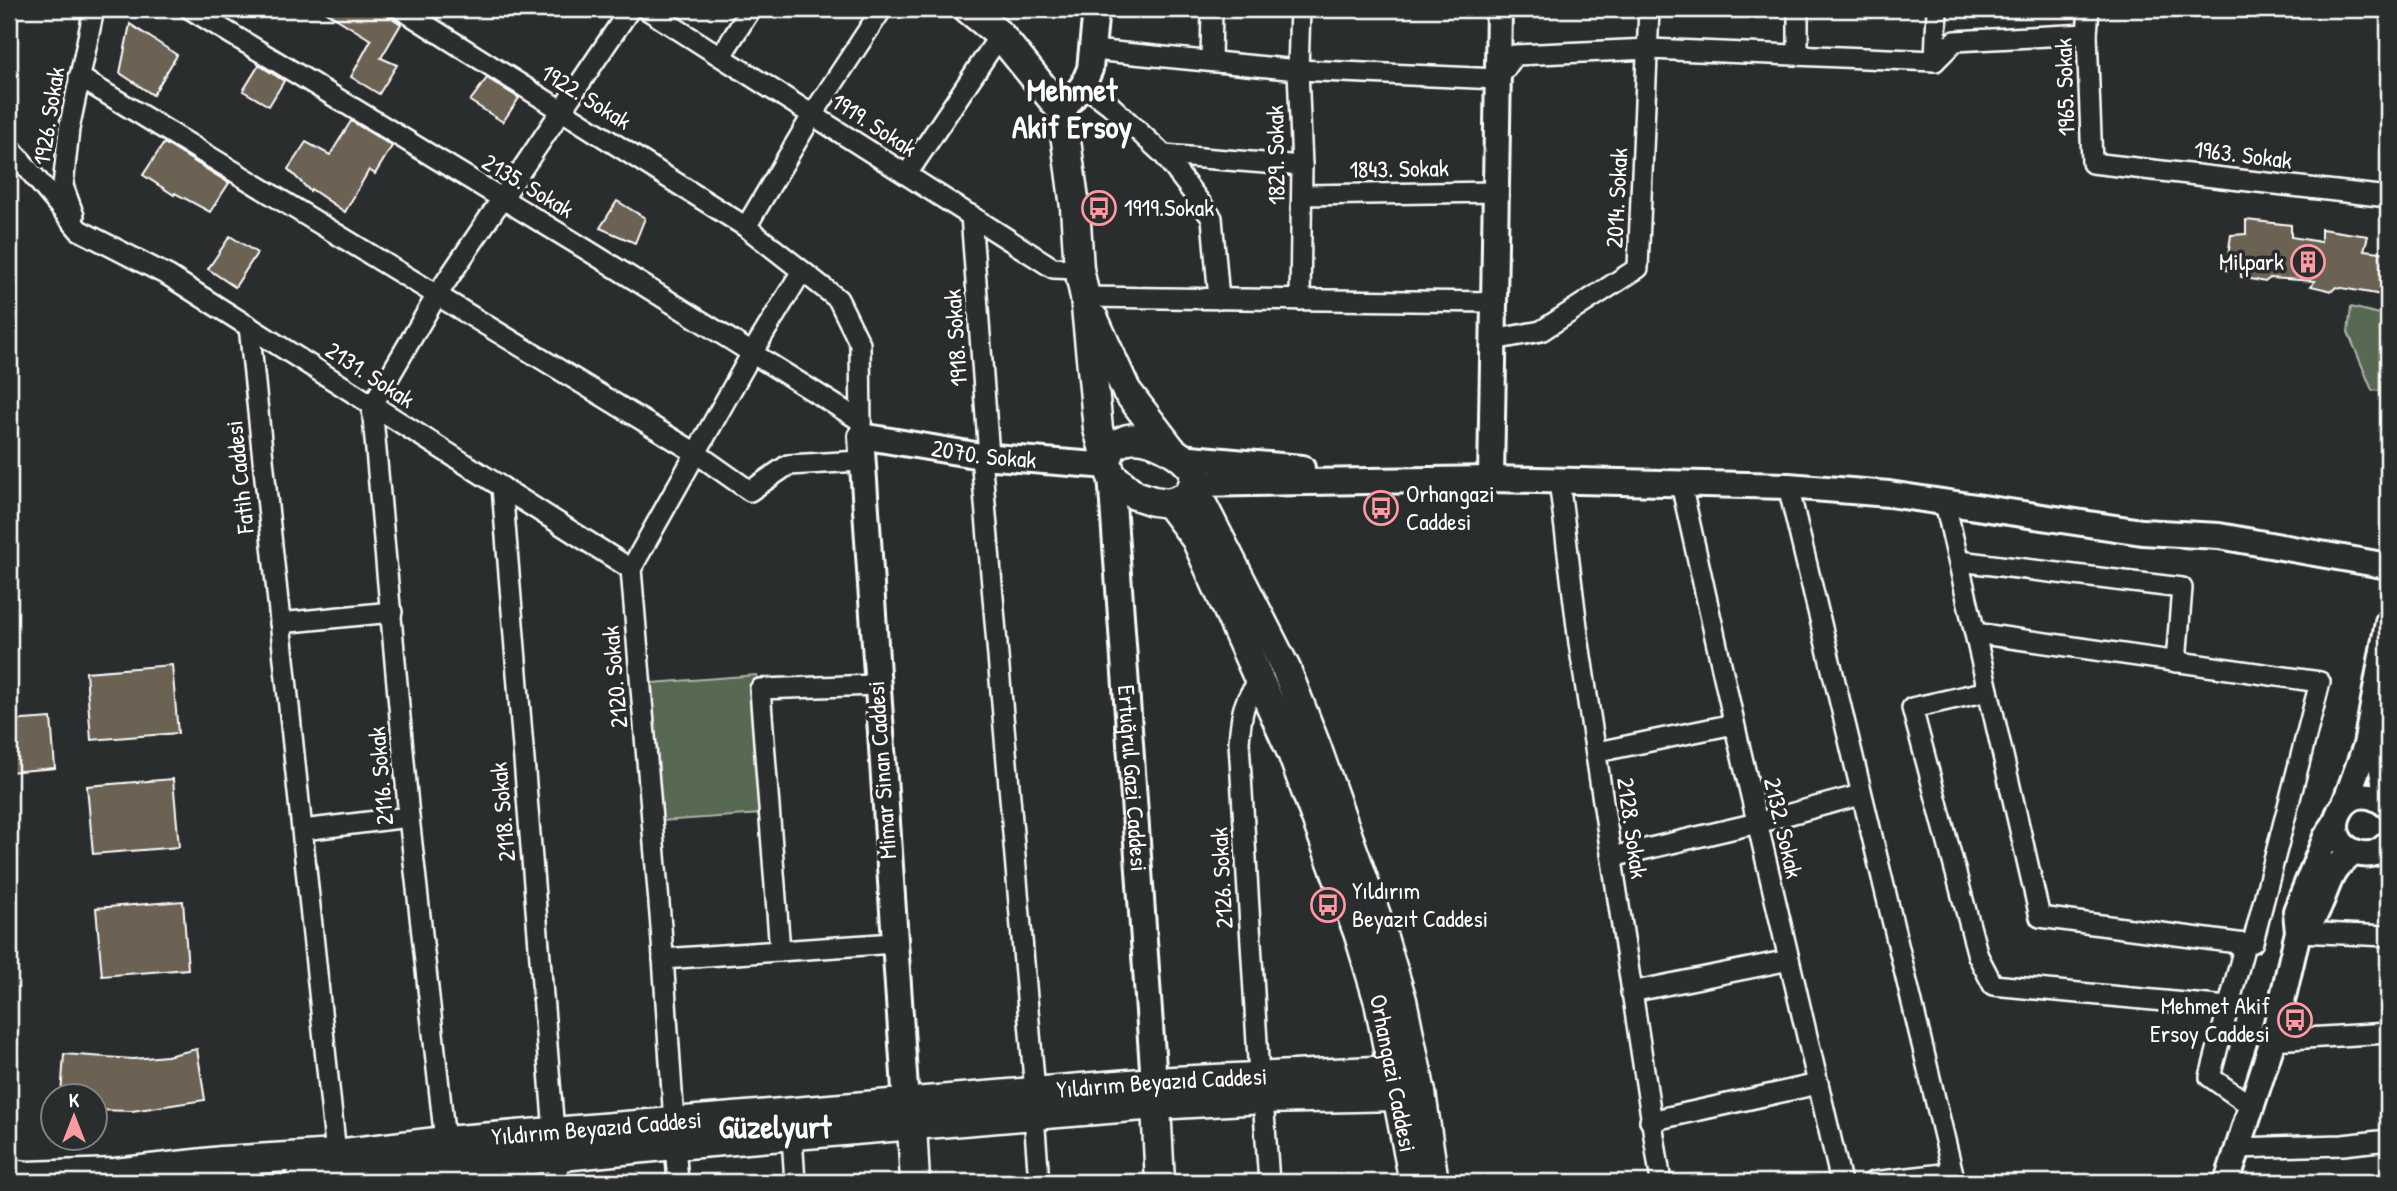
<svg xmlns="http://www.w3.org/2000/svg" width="2397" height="1191" font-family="'Patrick Hand',sans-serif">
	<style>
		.green { fill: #596952; stroke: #acb4a8; stroke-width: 2 }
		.building { fill: #6c6253; stroke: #fff; stroke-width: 2 }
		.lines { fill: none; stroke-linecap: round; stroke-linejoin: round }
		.minor-casing { stroke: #fff; stroke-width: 24 }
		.tertiary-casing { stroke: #fff; stroke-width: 30 }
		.secondary-casing { stroke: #fff; stroke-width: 33 }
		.minor { stroke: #2a2d2e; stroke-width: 19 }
		.tertiary { stroke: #2a2d2e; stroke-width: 24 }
		.secondary { stroke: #2a2d2e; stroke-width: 28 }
		.labels { text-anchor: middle; stroke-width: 7; stroke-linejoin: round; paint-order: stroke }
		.street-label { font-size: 24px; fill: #fff; stroke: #2a2d2e }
		.poi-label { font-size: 24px; fill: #fff; stroke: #2a2d2e; text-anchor: start }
		.district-label { font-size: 32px; font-weight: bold; fill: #fff; stroke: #2a2d2e }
	</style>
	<rect width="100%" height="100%" fill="#2a2d2e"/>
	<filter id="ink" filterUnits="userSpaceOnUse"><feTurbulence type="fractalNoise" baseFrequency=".0143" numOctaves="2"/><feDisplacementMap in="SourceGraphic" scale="14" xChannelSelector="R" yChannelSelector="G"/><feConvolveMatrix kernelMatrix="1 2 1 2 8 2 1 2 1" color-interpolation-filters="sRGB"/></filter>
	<g filter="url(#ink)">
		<g class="green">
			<polygon points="2351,307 2388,316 2388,387 2385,392 2372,390 2348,332"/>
			<polygon points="757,675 761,814 661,821 652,683"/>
		</g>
		<g class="building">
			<polygon points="321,9 378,9 401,24 381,58 397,65 379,94 351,77 371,40"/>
			<polygon points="130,24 177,55 153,95 120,73"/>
			<polygon points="259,65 284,81 269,106 243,91"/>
			<polygon points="487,78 519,98 503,122 470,101"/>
			<polygon points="351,121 392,146 375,174 369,170 345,212 311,189 310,191 288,169 306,142 330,155"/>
			<polygon points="164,143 229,183 210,212 175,193 174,195 143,175"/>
			<polygon points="617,201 645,218 635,243 600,228"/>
			<polygon points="2246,220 2291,225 2291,237 2321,242 2321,229 2368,236 2364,250 2388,253 2388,296 2336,287 2332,291 2311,286 2315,281 2270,278 2265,282 2241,277 2241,271 2226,270 2231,235 2246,234"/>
			<polygon points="230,236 257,253 235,287 208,269"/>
			<polygon points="172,665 178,733 91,740 86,672"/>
			<polygon points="51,718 55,768 9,772 9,721"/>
			<polygon points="173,779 179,847 93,854 87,786"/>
			<polygon points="183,901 188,969 102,976 96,908"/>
			<polygon points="197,1049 205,1100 132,1111 94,1110 94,1096 61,1096 64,1054 133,1059 167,1056"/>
		</g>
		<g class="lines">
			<g class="minor-casing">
				<g id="minor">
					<polyline points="190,9 587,250 861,421"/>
					<polyline points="401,9 746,227"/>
					<polyline points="646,9 1053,268 1079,269"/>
					<polyline points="2089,9 2087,34 2092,163 2388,197"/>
					<polyline points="1093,50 1298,70 1498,79 1515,55 1649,49 1935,61 1955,41 2087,34"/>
					<polyline points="1798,55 1798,9"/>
					<polyline points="721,56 751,9"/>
					<polyline points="1211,61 1212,9"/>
					<polyline points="1935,61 1937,9"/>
					<polyline points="79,77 696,453 750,491 788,465 861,461"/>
					<polyline points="1083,85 1109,104 1164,155 1212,218 1219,299"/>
					<polyline points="9,146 79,230 169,276 631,569"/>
					<polyline points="1164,155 1302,166"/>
					<polyline points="907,174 1000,35"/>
					<polyline points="1302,195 1496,192"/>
					<polyline points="971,215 989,456"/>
					<polyline points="74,216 63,186 69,129 94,9"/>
					<polyline points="1085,297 1494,302"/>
					<polyline points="1300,300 1302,166 1298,70 1300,9"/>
					<polyline points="249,326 336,1154"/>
					<polyline points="1493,340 1541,331 1638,268 1649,9"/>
					<polyline points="861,430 860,344 838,299 746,227 813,114 882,9"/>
					<polyline points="981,456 1035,1092"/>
					<polyline points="1559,480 1579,643 1661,1182"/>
					<polyline points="1681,484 1738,740 1841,1182"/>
					<polyline points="1788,486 1955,1182"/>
					<polyline points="502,487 554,1132"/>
					<polyline points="1945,503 2040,917 2245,944 2253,942 2320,682 1975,633"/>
					<polyline points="1959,561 2182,588 2176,662"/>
					<polyline points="280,623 392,612"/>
					<polyline points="1988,691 1912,708 1978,956 1993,985 2228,1007"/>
					<polyline points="1597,752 1734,724"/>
					<polyline points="303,830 409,817"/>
					<polyline points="1612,857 1757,823 1860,795"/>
					<polyline points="2298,932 2388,936"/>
					<polyline points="2245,944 2210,1077 2251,1106"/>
					<polyline points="780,951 760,689 876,685"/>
					<polyline points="663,959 894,943"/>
					<polyline points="1631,992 1789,960"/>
					<polyline points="2273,1040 2388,1033"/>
					<path d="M1259,1076L1239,742C1241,719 1242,698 1260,682"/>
					<polyline points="1263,1099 1269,1182"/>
					<polyline points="1034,1116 1039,1182"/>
					<polyline points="1650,1121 1818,1084"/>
					<polyline points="674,1122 661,927 631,569 752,353 802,271"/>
					<polyline points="792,1137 795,1182"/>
					<polyline points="445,1141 409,817 372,406 437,295 630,9"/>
					<polyline points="675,1145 678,1182"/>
					<polyline points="2237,1148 2343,1145 2388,1140"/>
					<polyline points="557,1157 559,1182"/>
					<polyline points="1873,1182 1952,1173"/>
				</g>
			</g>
			<g class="tertiary-casing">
				<g id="tertiary">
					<polyline points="1062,111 1083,85 1090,69 1096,9"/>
					<polyline points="1180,457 1302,468"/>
					<path id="s1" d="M1111,475L1154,1082"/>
					<polyline points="1491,479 1499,9"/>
					<polyline points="1194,484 1491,479 1788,486 1889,494 2142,532 2219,536 2388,566"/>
					<polyline points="2386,722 2380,759 2388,804"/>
					<polyline points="2345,803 2366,745 2388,622"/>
					<path d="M2388,806C2346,769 2312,840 2358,853C2370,857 2380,852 2388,844"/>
					<path d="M2298,932C2303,927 2311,922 2314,916C2329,890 2326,868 2355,853"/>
					<path id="s2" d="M906,1104L861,436L981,456L1109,466"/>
					<polyline points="2227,1182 2273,1040 2298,932 2296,911 2326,837 2336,822"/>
				</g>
			</g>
			<g class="secondary-casing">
				<g id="secondary">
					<path d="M968,9L1000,35L1062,111L1075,207L1079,269L1085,297L1098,429L1111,475L1135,495L1153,501L1169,503L1186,497L1193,486L1195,473C1185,455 1150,434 1128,439C1123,440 1118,444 1113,446L1108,457"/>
					<polyline points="1094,319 1126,390 1171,449"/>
					<polyline points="1193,486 1286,669 1316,746 1378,921 1402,1000 1421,1093 1434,1182"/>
					<path id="s3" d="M1169,503L1196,539L1292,753L1359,935L1379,1002L1414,1182"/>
					<polyline points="1155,1087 1160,1182"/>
					<polyline points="907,1109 912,1125 915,1182"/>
					<path id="s4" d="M9,1174L27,1176L115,1173L222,1161L336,1154L445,1141L1154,1082L1394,1070L1417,1072"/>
					<polyline points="298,1182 675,1145 1156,1105 1263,1099 1399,1096 1421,1093"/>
				</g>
			</g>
			<use href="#minor" class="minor"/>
			<use href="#tertiary" class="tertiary"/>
			<use href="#secondary" class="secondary"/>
		</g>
	</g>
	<defs>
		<g id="bus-ring" transform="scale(1.75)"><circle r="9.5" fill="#2a2d2e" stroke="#ff9aa2" stroke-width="1.5"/><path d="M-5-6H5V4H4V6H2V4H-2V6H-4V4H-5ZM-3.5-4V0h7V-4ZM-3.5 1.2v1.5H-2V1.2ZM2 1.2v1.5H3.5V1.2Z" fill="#ff9aa2"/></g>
		<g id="building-ring" transform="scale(1.75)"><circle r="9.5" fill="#2a2d2e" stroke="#ff9aa2" stroke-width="1.5"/><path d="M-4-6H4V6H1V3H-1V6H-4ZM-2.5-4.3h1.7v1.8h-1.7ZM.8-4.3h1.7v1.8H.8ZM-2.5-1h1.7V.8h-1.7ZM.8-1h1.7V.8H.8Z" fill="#ff9aa2"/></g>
	</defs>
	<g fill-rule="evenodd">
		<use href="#bus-ring" x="1099" y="208"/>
		<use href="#building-ring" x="2308" y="262"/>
		<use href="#bus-ring" x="1381" y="508"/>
		<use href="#bus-ring" x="1328" y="905"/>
		<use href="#bus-ring" x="2295" y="1020"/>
	</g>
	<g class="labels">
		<g class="street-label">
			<text transform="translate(2065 87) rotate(-92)" y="8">1965. Sokak</text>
			<text transform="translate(586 97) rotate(32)" y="8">1922. Sokak</text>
			<text transform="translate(49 116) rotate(-81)" y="8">1926. Sokak</text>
			<text transform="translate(874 125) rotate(33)" y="8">1919. Sokak</text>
			<text transform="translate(1276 155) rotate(-91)" y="8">1829. Sokak</text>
			<text transform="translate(2243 155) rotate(7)" y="8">1963. Sokak</text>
			<text transform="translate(1399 169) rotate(-1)" y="8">1843. Sokak</text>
			<text transform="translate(528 186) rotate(31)" y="8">2135. Sokak</text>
			<text transform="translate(1617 198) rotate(-87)" y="8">2014. Sokak</text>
			<text transform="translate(956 338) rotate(-94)" y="8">1918. Sokak</text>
			<text transform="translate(370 375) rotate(33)" y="8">2131. Sokak</text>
			<text dy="8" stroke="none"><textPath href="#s2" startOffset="794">2070. Sokak</textPath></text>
			<text transform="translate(240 477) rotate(-96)" y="8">Fatih Caddesi</text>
			<text transform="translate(615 677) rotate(-95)" y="8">2120. Sokak</text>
			<text transform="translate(882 770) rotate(-94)" y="8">Mimar Sinan Caddesi</text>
			<text transform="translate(381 776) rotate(-95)" y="8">2116. Sokak</text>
			<text dy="8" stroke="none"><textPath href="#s1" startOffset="304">Ertuğrul Gazi Caddesi</textPath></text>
			<text transform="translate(503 812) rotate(-95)" y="8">2118. Sokak</text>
			<text transform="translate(1632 828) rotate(82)" y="8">2128. Sokak</text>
			<text transform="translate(1783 828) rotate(77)" y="8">2132. Sokak</text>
			<text transform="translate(1222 878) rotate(-93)" y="8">2126. Sokak</text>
			<text dy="8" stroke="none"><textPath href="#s3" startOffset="616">Orhangazi Caddesi</textPath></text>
			<text dy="8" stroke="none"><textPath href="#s4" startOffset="1157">Yıldırım Beyazıd Caddesi</textPath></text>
			<text dy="8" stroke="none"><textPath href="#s4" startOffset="590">Yıldırım Beyazıd Caddesi</textPath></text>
		</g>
		<g class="poi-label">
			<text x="1124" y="216">1919.Sokak</text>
			<text x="2284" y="270" text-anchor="end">Milpark</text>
			<text x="1406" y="502">Orhangazi<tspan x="1406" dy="28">Caddesi</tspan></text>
			<text x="1352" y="899">Yıldırım<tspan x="1352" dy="28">Beyazıt Caddesi</tspan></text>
			<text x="2270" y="1014" text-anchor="end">Mehmet Akif<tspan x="2270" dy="28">Ersoy Caddesi</tspan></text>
		</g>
		<g class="district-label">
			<text x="1072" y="101">Mehmet<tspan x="1072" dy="37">Akif Ersoy</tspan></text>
			<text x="775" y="1138">Güzelyurt</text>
		</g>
	</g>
	<rect width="2397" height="1191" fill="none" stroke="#2a2d2e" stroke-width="35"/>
	<rect x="18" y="18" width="2362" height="1156" fill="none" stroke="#fff" stroke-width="2.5" filter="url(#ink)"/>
	<g transform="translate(74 1117)"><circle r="33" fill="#2a2d2e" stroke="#7f8182" stroke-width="2"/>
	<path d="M0-5L12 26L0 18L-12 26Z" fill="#ff9aa2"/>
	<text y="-10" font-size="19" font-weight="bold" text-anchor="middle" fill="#ffffff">K</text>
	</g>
</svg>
